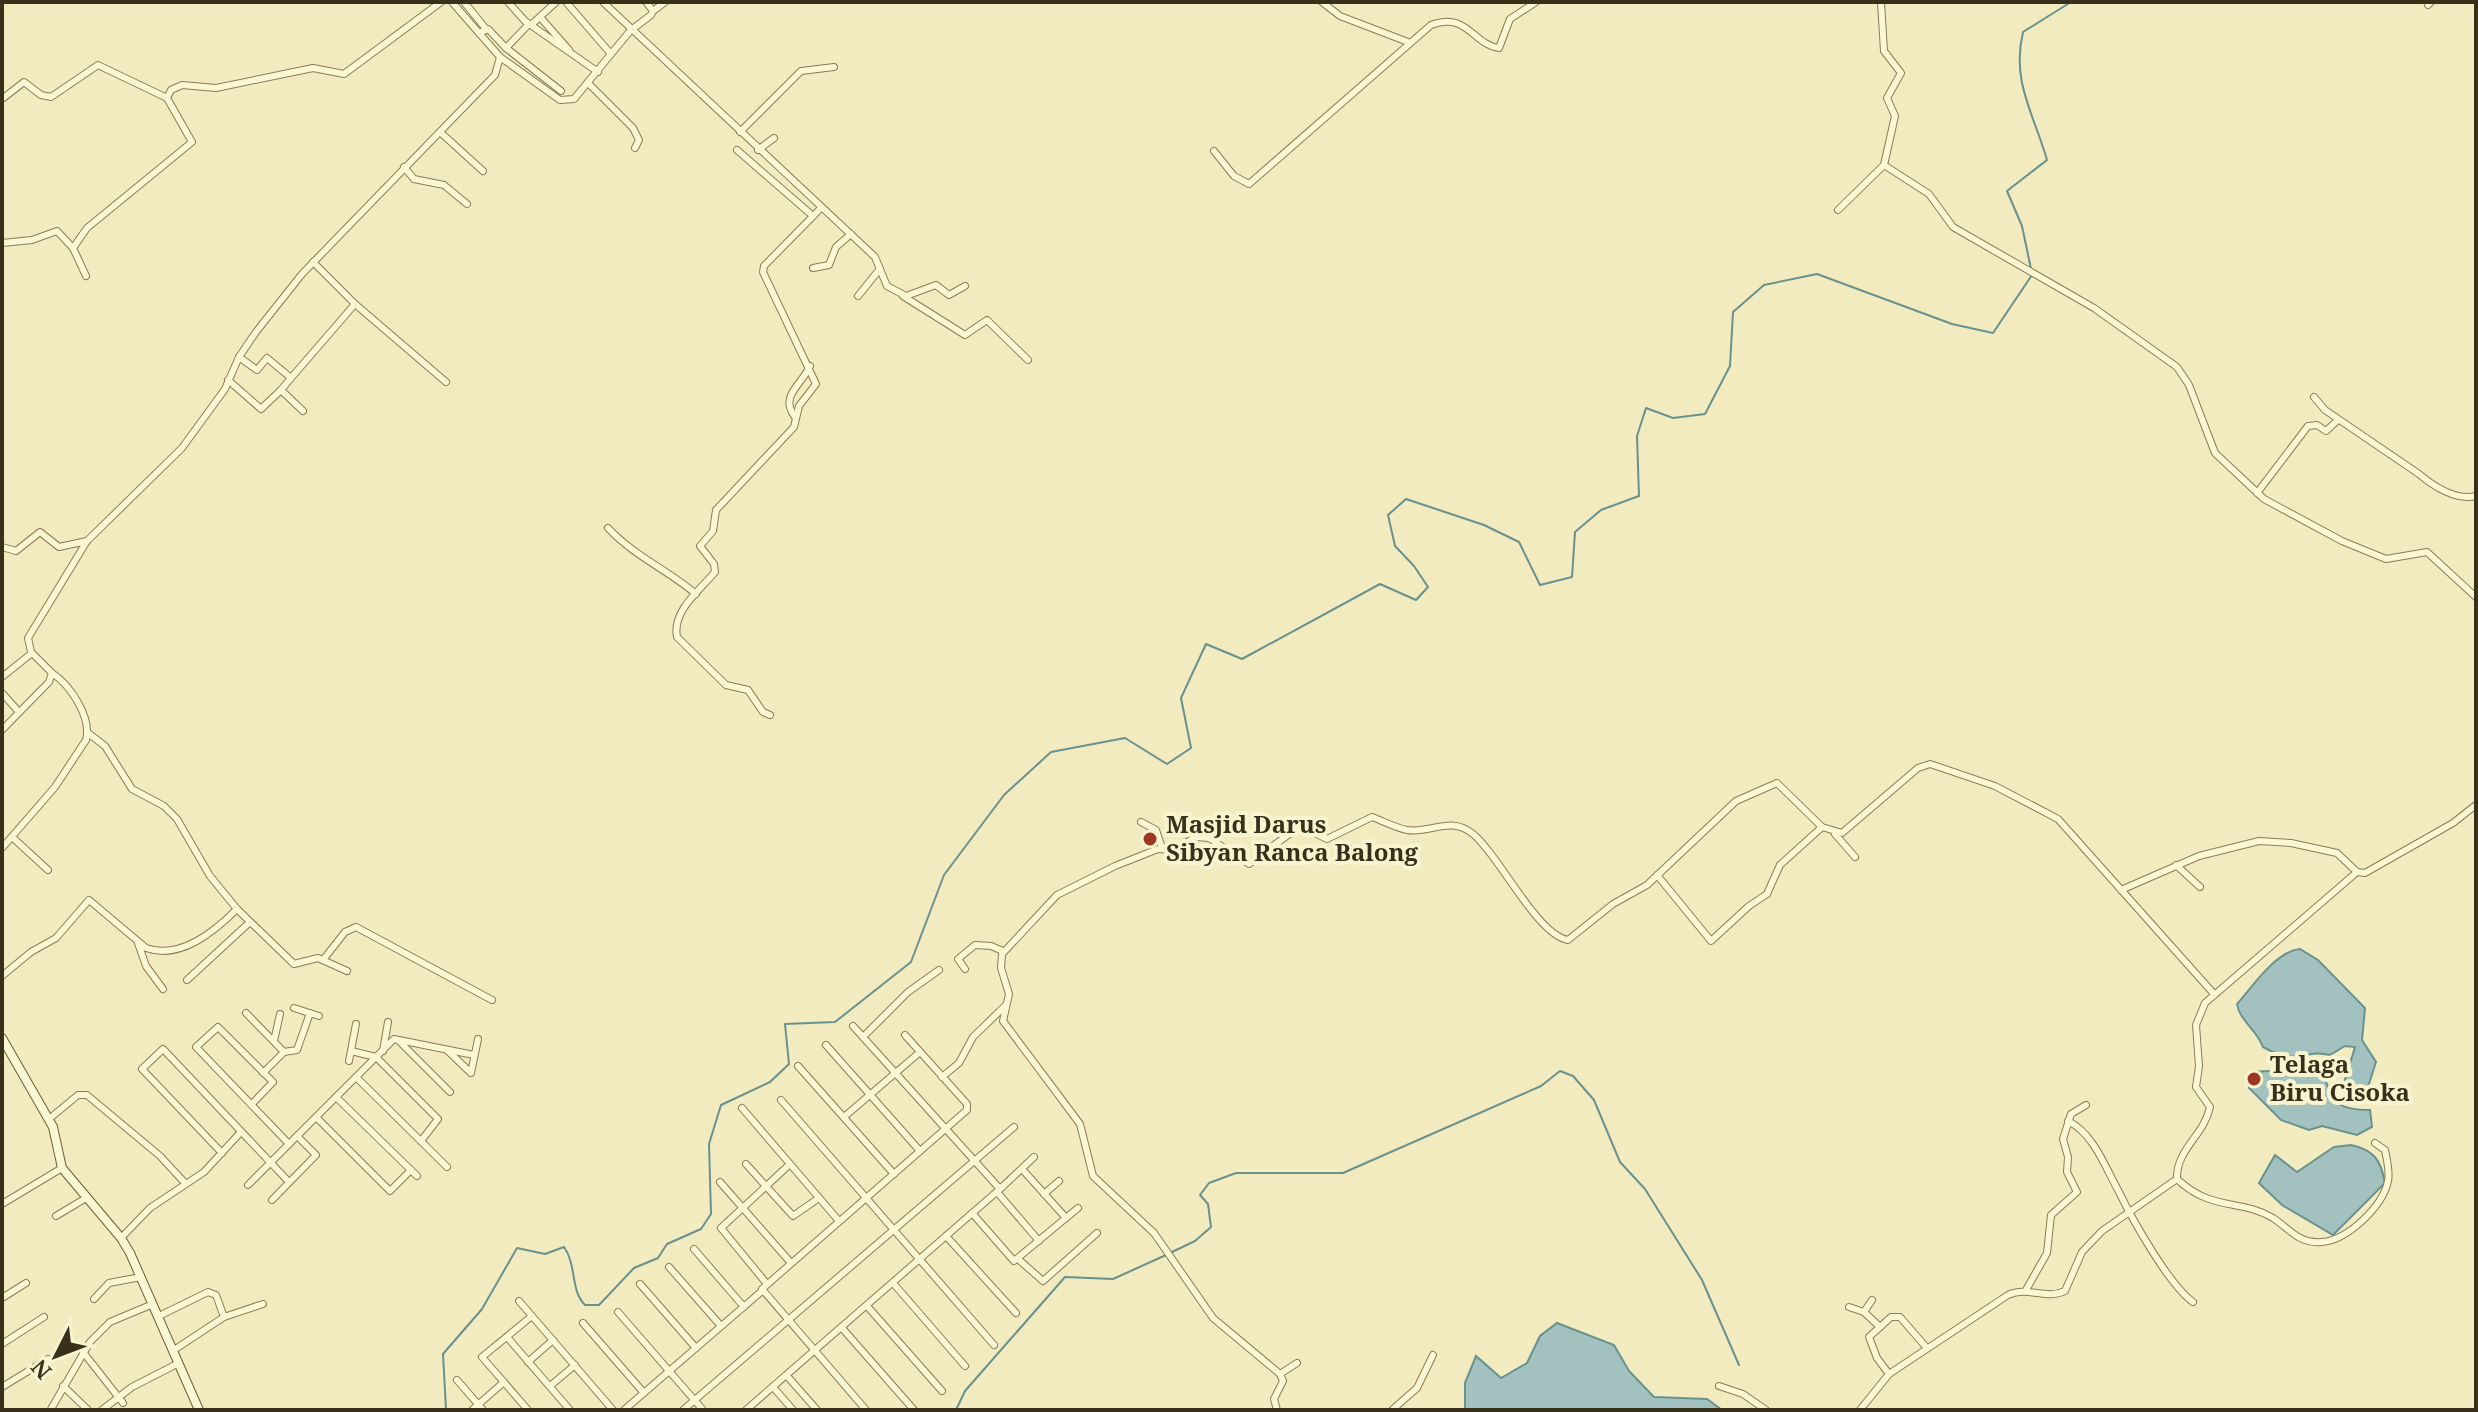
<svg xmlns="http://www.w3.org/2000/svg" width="2478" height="1412" font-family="'Noto Serif',serif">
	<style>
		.water { fill: #a3c2bf; stroke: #69918e; stroke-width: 2 }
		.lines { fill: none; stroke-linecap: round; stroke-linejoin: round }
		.stream { stroke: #69918e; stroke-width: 2 }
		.street-casing { stroke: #8b7c56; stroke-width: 8 }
		.secondary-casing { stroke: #6d5d3a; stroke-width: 10 }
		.street { stroke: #fbf7d3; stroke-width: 6 }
		.secondary { stroke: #fbf7d3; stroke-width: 8 }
		.poi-dot { fill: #9e3822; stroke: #f8f4cf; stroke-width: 3 }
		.labels { text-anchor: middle; stroke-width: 8; stroke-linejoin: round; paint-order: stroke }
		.poi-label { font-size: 24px; font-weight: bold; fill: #39301c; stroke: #f8f4cf; text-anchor: start }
	</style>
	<rect width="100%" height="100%" fill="#f1ebbf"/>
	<g class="water">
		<path d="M2300,949L2318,960L2365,1008L2362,1040L2376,1062L2366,1093H2350L2344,1083L2355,1047L2345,1046L2330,1055C2302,1048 2301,1068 2263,1047C2258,1031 2239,1020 2237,1004C2253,986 2276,951 2300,949Z"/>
		<path d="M2311,1066C2340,1081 2315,1110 2370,1110L2372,1127L2357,1135L2322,1126L2309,1130L2281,1120L2249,1088L2251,1072L2288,1070L2290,1075Z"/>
		<path d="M2351,1145C2374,1150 2381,1160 2385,1183L2333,1235L2282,1205L2259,1183L2275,1155L2297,1172L2334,1147Z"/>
		<polygon points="1557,1323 1614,1345 1629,1371 1654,1397 1707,1399 1722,1410 1465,1410 1465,1383 1476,1356 1501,1378 1527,1363 1540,1336"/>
	</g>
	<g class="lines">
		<g class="stream">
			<path d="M2031,269L2022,226L2007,191L2047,160C2034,114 2011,82 2023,32L2071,2"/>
			<polyline points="1172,1252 1195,1241 1211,1227 1208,1204 1200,1195 1209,1183 1236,1173 1343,1173 1541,1086 1560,1071 1573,1076 1594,1100 1620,1162 1645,1189 1702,1280 1739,1365"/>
			<path d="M446,1410L443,1354L482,1309L517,1248L545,1254L564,1247C577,1265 570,1290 585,1305H599L634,1268L658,1258L667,1244L701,1229L711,1214L709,1144L721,1105L770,1082L789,1064L785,1024L835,1022L911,962L944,875L1004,795L1051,752L1125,738L1167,764L1191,748L1181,698L1206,644L1242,659L1380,584L1416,600L1428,587L1414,566L1395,546L1388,515L1406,499L1484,525L1519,542L1540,585L1572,577L1575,532L1601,510L1639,496L1637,436L1646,408L1673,418L1705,414L1730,366L1733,312L1764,285L1817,274L1952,324L1993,333L2032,275"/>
			<polyline points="956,1410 965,1391 1065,1277 1113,1279 1166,1255"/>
		</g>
		<g class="street-casing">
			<g id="street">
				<polyline points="464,2 486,29"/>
				<polyline points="508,2 525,21 598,72"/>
				<polyline points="566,2 611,54"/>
				<polyline points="603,2 875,257 887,286 906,296 936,285 949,295 965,286"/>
				<polyline points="1322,2 1340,16 1408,42"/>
				<polyline points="1881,2 1884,51 1901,73 1887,98 1895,116 1884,165 1929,194 1953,227 2094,308 2177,367 2189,385 2215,453 2264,499 2342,541 2386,559 2427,552 2476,597"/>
				<polyline points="2428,5 2431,2"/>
				<polyline points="653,11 665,2"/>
				<polyline points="540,17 569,50"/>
				<polyline points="529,24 506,48 561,91"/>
				<polyline points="531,25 556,2"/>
				<polyline points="479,33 488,29 506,48"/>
				<polyline points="500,57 560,100 574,99 630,31 651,15 653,11 646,2"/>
				<polyline points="589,84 633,128 639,140 635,148"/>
				<polyline points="2,99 24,82 41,95 51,97 98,65 167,98"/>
				<polyline points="440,132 483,171"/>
				<polyline points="740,132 801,71 834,67"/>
				<polyline points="737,150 813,216"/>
				<polyline points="758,150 774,138"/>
				<path d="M1214,151L1234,176L1249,184L1431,25C1467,11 1473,45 1499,48L1510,19L1536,2"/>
				<polyline points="404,167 414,179 444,185 467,204"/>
				<polyline points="1838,210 1884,165"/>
				<polyline points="2,243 32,240 57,231 73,248 86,276"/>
				<polyline points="73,248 87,228 192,142 167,98 171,90 182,85 216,88 313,68 344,74 441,2"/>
				<polyline points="313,262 355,304 446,382"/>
				<polyline points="813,268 829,265 836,247 851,234"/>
				<polyline points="858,296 879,270"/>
				<polyline points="903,296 965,335 987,320 1028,360"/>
				<polyline points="239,357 257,370 267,358 291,378 281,390 303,411"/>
				<polyline points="291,378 355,304"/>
				<polyline points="228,380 261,409 281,390"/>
				<path d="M2314,397L2325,410L2419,474C2433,486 2456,501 2476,496"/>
				<path d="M795,417C779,396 801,386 810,366"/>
				<polyline points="2257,493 2308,426 2317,425 2326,431 2338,420"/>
				<path d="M608,528C634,556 668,570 696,594"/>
				<polyline points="2,547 16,551 40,532 59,547 87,541"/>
				<polyline points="2,677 32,653"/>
				<polyline points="2,693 19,712"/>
				<path d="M770,715L763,712L748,690L726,685L677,637C672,611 699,591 715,572L714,564L700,546L713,531L716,510L794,427L799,406L816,384L763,272L764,266L821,208"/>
				<polyline points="2,730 49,682 52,673 31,652 28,638 87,541 182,448 225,389 239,357 256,332 302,274 495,75 500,57 452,2"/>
				<polyline points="88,733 105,746 132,789 164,806 177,819 210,876 237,909"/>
				<polyline points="1141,822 1156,830 1162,848"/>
				<polyline points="1835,834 1855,857"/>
				<polyline points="12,837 48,870"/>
				<path d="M2,848L55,787L86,740C92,717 70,685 52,673"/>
				<polyline points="2176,865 2200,887"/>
				<polyline points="1657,875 1711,941 1749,906 1767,894 1780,865 1822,827"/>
				<polyline points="2121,890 2199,856 2259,841 2291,843 2337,853 2357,872 2365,873 2453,823 2476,805"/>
				<polyline points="138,943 146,966 163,989"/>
				<polyline points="323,960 345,932 356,927 492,1000"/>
				<polyline points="965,969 958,959 975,945 991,946 1003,951"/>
				<path d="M2,976L31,952L56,938L89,900L146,948C180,960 214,932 237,909L294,964L318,958L347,971"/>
				<polyline points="187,980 250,922"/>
				<polyline points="294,1008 319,1016"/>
				<polyline points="246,1013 284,1052 263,1073"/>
				<polyline points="863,1037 908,992 939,970"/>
				<polyline points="274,1041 280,1014"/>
				<polyline points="399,1041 450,1092"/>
				<polyline points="826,1045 920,1151"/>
				<polyline points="447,1050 471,1073 478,1039"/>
				<polyline points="351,1051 376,1057 438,1119 421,1141"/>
				<polyline points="383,1051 388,1022"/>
				<polyline points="284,1052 297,1050 310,1013"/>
				<polyline points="349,1061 356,1024"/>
				<polyline points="798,1066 894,1174"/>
				<polyline points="356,1077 447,1167"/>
				<polyline points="942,1077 959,1063 973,1037 1006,1005"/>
				<polyline points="336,1097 417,1176"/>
				<polyline points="781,1100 994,1345"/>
				<polyline points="252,1104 273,1082 218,1027 196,1047 289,1144"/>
				<polyline points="742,1108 839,1221"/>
				<polyline points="316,1117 390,1191 411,1170"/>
				<polyline points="844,1117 920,1052"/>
				<polyline points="49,1119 78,1095 87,1095 160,1156 185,1183"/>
				<path d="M2068,1121C2094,1134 2105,1167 2118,1190C2132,1219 2169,1285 2193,1302"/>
				<polyline points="222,1153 142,1069 163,1049 289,1182"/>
				<polyline points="746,1164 793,1216 819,1198"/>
				<polyline points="1022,1169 1066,1218"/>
				<path d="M2177,1179C2212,1212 2239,1198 2273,1218C2290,1229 2298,1244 2322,1242C2348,1240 2383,1206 2388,1181C2390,1172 2387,1160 2385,1150L2375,1143"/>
				<polyline points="720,1182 791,1263"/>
				<polyline points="248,1185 394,1039 474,1055"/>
				<polyline points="1000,1189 1034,1157"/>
				<polyline points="997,1192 1039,1241"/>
				<polyline points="1044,1194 1059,1181"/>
				<polyline points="272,1200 316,1155 297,1136"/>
				<polyline points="2,1204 62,1168"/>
				<polyline points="972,1213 1014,1261 1078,1208"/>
				<polyline points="56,1216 86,1198"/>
				<polyline points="946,1236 1016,1313"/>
				<polyline points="121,1238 150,1208 204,1172 240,1133"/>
				<polyline points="694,1249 744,1307"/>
				<polyline points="1018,1259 1043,1281 1097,1233"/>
				<polyline points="669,1267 721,1326"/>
				<polyline points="893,1283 965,1366"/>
				<polyline points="640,1284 696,1348"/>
				<polyline points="767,1284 721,1228 790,1164"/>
				<polyline points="2026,1290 2047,1253 2051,1215 2077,1192 2067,1172 2068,1157 2063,1139 2071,1114 2086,1105"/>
				<polyline points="2,1298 26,1283"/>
				<polyline points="94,1299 109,1283 141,1277"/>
				<polyline points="1872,1300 1864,1312 1880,1327"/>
				<polyline points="519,1301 613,1410"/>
				<polyline points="867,1306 942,1391"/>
				<polyline points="1849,1307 1864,1312"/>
				<polyline points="618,1312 703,1410"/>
				<polyline points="159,1316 208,1292 216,1295 224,1317"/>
				<polyline points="583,1323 644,1393"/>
				<polyline points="842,1328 914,1410"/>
				<polyline points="507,1337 570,1410"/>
				<polyline points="2,1344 44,1317"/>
				<polyline points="174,1350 224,1317 263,1304"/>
				<polyline points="83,1352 123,1403"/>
				<polyline points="528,1362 553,1340"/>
				<polyline points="1280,1374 1297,1363"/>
				<polyline points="1889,1374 1877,1358 1869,1337 1891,1317 1900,1317 1926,1347"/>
				<polyline points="787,1376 817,1410"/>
				<polyline points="457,1380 483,1410"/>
				<polyline points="63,1386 88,1410"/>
				<polyline points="550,1386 575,1365"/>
				<polyline points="1719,1386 1743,1394 1766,1410"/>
				<polyline points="2,1387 48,1359"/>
				<polyline points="773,1387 793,1410"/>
				<polyline points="51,1409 90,1342 110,1322 153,1304"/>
				<polyline points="102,1410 132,1387 177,1364"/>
				<polyline points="472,1410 504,1382"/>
				<polyline points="528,1410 482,1357 532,1316"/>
				<polyline points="624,1410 762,1291"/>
				<polyline points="683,1410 1014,1127"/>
				<polyline points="746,1410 1000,1189 853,1026"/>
				<polyline points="866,1410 762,1289 967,1110 967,1104 905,1035"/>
				<path d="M1277,1410L1274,1399L1283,1381L1280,1374L1213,1318L1154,1233L1093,1176L1080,1124L1003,1021L1009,994L1001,968L1002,954L1057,895L1115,866L1158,849L1173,850L1196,837L1209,838L1249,864L1300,826L1327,839L1372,817C1383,821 1396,828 1407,830C1431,834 1450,815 1473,834C1499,855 1537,935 1568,940L1613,904L1647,885L1736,801L1777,783L1822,827L1842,833L1918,768L1930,764L1995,786L2058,819L2214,994"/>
				<polyline points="1392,1410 1417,1388 1433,1355"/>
				<path d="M1860,1410L1889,1374L2008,1295C2028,1286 2046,1300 2065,1291L2082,1252L2102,1231L2177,1179C2176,1149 2204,1136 2210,1107L2196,1087L2199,1066L2196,1025L2205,1003L2357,872"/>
			</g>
		</g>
		<g class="secondary-casing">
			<polyline id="secondary" points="2,1038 53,1127 62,1168 121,1238 130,1253 199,1410"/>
		</g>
		<use href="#street" class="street"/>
		<use href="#secondary" class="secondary"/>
	</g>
	<g class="poi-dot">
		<circle cx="1150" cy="839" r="8"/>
		<circle cx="2254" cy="1079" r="8"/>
	</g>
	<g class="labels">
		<g class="poi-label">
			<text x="1166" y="833">Masjid Darus<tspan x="1166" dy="28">Sibyan Ranca Balong</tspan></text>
			<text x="2270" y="1073">Telaga<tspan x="2270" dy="28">Biru Cisoka</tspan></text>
		</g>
	</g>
	<rect width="2478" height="1412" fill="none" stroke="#39301c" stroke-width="8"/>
	<g transform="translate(56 1356) rotate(228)" stroke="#f8f4cf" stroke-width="6" paint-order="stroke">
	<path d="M0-6L14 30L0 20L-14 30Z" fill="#39301c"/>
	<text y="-12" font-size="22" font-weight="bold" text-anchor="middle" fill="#39301c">N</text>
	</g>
</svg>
